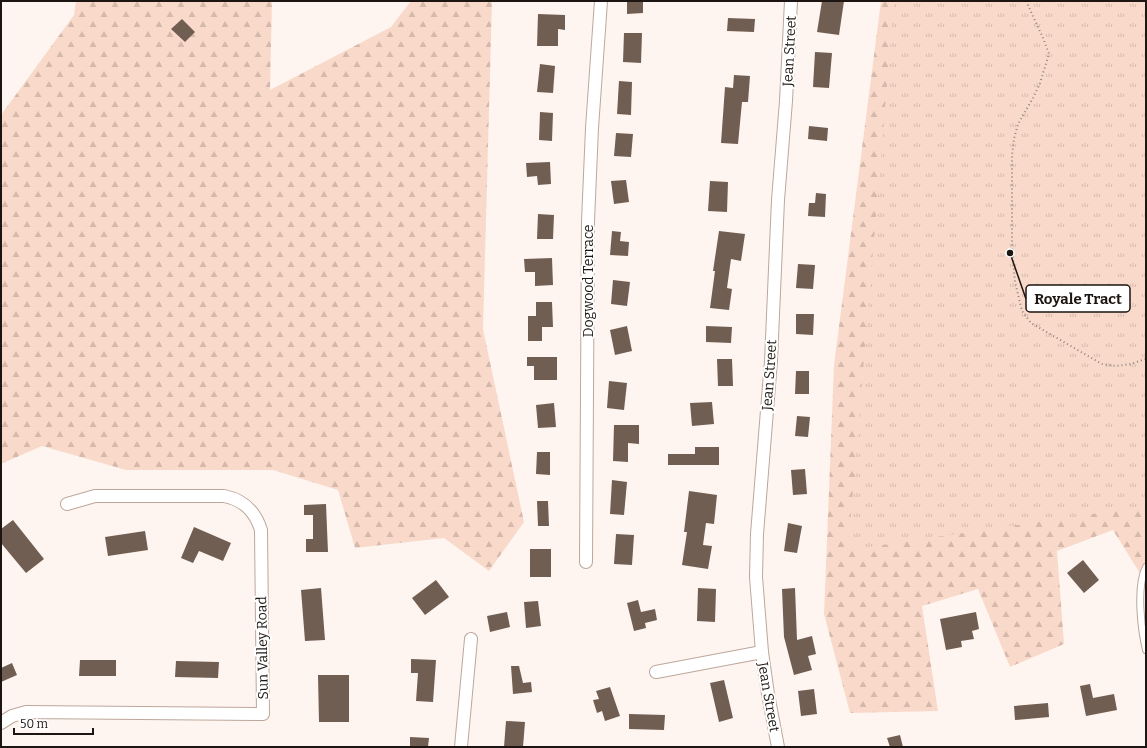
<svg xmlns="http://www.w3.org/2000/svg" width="1147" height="748" font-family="Bitter,serif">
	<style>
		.forest { fill: url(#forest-firs) }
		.park { fill: url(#park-tufts) }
		.building { fill: #715e53 }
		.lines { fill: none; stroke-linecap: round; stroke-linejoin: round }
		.lane-casing { stroke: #bda79b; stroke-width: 8 }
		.street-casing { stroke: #bda79b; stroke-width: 14 }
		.path { stroke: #8d8580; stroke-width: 2; stroke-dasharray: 1 3; stroke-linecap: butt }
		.lane { stroke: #fff; stroke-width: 6 }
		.street { stroke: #fff; stroke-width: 12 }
		.labels { text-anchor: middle; stroke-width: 4; stroke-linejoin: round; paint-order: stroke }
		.street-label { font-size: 14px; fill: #1d1511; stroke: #fff }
		.leader { fill: none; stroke: #1d1511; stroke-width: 1.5 }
		.callout-dot { fill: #1d1511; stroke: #fff; stroke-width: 1.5 }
		.callout { fill: #fff; stroke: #1d1511; stroke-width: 1.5 }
		.callout-label { font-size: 15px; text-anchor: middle; font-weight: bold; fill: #1d1511 }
	</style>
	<defs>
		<pattern id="forest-firs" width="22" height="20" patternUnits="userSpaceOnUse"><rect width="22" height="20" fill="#f9daca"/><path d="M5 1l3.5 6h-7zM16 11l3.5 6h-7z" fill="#d5baac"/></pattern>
		<pattern id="park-tufts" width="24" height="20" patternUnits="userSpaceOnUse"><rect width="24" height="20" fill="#f9daca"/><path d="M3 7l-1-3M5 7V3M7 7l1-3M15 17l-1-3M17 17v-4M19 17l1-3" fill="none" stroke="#d5baac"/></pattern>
	</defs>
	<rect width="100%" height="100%" fill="#fef5f0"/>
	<g class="forest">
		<polygon points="76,1 272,1 270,90 391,27 411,1 492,1 483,329 524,522 489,571 444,538 355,548 338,490 273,470 126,470 42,446 1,464 1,115 74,15"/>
		<polygon points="881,1 1146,1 1146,583 1113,530 1057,551 1064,644 1010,667 978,589 922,606 938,711 850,713 824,614 834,365"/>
	</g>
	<polygon class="park" points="894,1 1146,1 1146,506 848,550"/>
	<g class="building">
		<polygon points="627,1 643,1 643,13 627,14"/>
		<polygon points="822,1 844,1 839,35 817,32"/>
		<polygon points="538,14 565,15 565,30 558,29 558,46 537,46"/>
		<polygon points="728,18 755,19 754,32 727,31"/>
		<polygon points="182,19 195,32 185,42 171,29"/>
		<polygon points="624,33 642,33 641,63 623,62"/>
		<polygon points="815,52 832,53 829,88 813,87"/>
		<polygon points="540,64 555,66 553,93 537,92"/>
		<polygon points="734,75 750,76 748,102 742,102 738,144 721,143 725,87 733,88"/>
		<polygon points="619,81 632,82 631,115 617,114"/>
		<polygon points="540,112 553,113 552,141 539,140"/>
		<polygon points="809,126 828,128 827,141 808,139"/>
		<polygon points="616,133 633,134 631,157 614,156"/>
		<polygon points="550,162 551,184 538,185 537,176 527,177 526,163"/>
		<polygon points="626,180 629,202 614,204 611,181"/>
		<polygon points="710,181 728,182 727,212 708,211"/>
		<polygon points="816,193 826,194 825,217 808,216 809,203 815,203"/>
		<polygon points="538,214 554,215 553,239 537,239"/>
		<polygon points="612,231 621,232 620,241 629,242 628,256 610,255"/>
		<polygon points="719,231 745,234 741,261 731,259 727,288 732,289 729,310 710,308 715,271 713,271"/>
		<polygon points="552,258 553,285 535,286 535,272 525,272 524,259"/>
		<polygon points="798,264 815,265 813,289 796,288"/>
		<polygon points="613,280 630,282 627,306 611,304"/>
		<polygon points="536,302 552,302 553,327 542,327 542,341 528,341 528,316 536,316"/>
		<polygon points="796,314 814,314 813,335 796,334"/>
		<polygon points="627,326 632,351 615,355 610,330"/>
		<polygon points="706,326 732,327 731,343 706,342"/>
		<polygon points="527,357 557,357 557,380 534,380 534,366 527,366"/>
		<polygon points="717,359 732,359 733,386 718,386"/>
		<polygon points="796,371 809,371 809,394 795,394"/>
		<polygon points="609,381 627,383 624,410 607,408"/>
		<polygon points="712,402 714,424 692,426 690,403"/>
		<polygon points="554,403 556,427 538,428 536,405"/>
		<polygon points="797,416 810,417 808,437 795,436"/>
		<polygon points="614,425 639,425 639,444 628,443 628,462 613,461"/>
		<polygon points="695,447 719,447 719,465 668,465 668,454 695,454"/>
		<polygon points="537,452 550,452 550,475 536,474"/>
		<polygon points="805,469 807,494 793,495 791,470"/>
		<polygon points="612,480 627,482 624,515 610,514"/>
		<polygon points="689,491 717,495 714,524 706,523 703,545 712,546 708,569 682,565 687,532 684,532"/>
		<polygon points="537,501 548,501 549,526 538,526"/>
		<polygon points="326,504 328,552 306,552 306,539 313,539 313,515 304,515 304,505"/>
		<polygon points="13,520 44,559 26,573 1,543 1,529"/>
		<polygon points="788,523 802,526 797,553 784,551"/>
		<polygon points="194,527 231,543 223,561 199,551 193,563 181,558"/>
		<polygon points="145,531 148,550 108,556 105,537"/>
		<polygon points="616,534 634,535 632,565 614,564"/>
		<rect x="530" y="549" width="21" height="28"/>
		<polygon points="1083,560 1099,580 1084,593 1067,573"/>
		<polygon points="436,580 449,597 425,615 412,598"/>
		<polygon points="321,588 325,640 305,641 301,590"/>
		<polygon points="698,588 716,589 715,622 697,621"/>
		<polygon points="795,588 797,640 812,636 816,654 808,656 812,670 794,675 784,637 782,589"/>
		<polygon points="638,600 641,612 655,609 657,620 645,623 646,628 634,631 627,603"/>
		<polygon points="538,601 541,626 526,628 524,602"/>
		<polygon points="507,612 510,627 490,632 487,616"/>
		<polygon points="976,612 979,629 972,631 974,639 961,641 962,647 946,650 940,619"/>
		<polygon points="411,659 436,660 433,702 416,701 418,673 411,673"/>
		<polygon points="80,660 116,660 116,676 79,676"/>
		<polygon points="176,661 219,662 218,678 175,677"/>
		<polygon points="12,663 17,675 1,682 1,668"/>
		<polygon points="511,666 519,666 523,683 531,682 532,692 513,694"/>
		<polygon points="318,675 349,675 349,722 319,722"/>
		<polygon points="724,680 733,718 719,722 710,683"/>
		<polygon points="1090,684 1093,698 1114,694 1117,710 1086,716 1080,686"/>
		<polygon points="610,687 620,716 605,721 602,711 597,713 593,700 599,699 596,691"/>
		<polygon points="814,689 817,714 801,716 798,691"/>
		<polygon points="1048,703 1049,717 1015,720 1014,706"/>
		<polygon points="629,714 665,715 664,730 629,729"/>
		<polygon points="506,721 525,722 523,747 504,747"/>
		<polygon points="900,735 903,747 890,747 887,738"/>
		<polygon points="410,737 429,738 428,747 410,747"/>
	</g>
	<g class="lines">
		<g class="lane-casing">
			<path id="lane" d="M1146,567C1136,586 1141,629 1146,650"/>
		</g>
		<g class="street-casing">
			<g id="street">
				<polyline points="586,562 588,221 592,128 601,1"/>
				<polyline points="656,672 762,652"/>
				<path d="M1,723L12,716L26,712L263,714L261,530C255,511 244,500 224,496H95L67,504"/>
				<polyline points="461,747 471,639"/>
				<polyline points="778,747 768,694 762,652 756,577 757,534 771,361 778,200 786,101 791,1"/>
			</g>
		</g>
		<polyline class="path" points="1026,1 1043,38 1049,54 1040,83 1033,98 1018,124 1014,139 1012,155 1012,248 1015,282 1022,311 1031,323 1102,364 1116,366 1131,364 1145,359 1146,356"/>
		<use href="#lane" class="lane"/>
		<use href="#street" class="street"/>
	</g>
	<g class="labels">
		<g class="street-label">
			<text transform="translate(789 51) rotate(-87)" y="5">Jean Street</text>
			<text transform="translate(588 281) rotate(-90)" y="5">Dogwood Terrace</text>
			<text transform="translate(769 375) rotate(-86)" y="5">Jean Street</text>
			<text transform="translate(262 648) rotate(-91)" y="5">Sun Valley Road</text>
			<text transform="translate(769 697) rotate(80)" y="5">Jean Street</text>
		</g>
	</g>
	<path class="leader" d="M1010 253L1026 299"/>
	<circle class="callout-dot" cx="1010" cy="253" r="4"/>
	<rect class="callout" x="1026" y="285" width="104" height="27" rx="4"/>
	<g class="callout-label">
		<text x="1078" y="304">Royale Tract</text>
	</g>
	<rect width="1147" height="748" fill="none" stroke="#1d1511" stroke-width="4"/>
	<path d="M14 728v6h79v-6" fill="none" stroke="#1d1511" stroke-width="2"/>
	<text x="20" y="728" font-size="12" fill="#1d1511" stroke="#ffffff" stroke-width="3" paint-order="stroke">50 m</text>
</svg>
